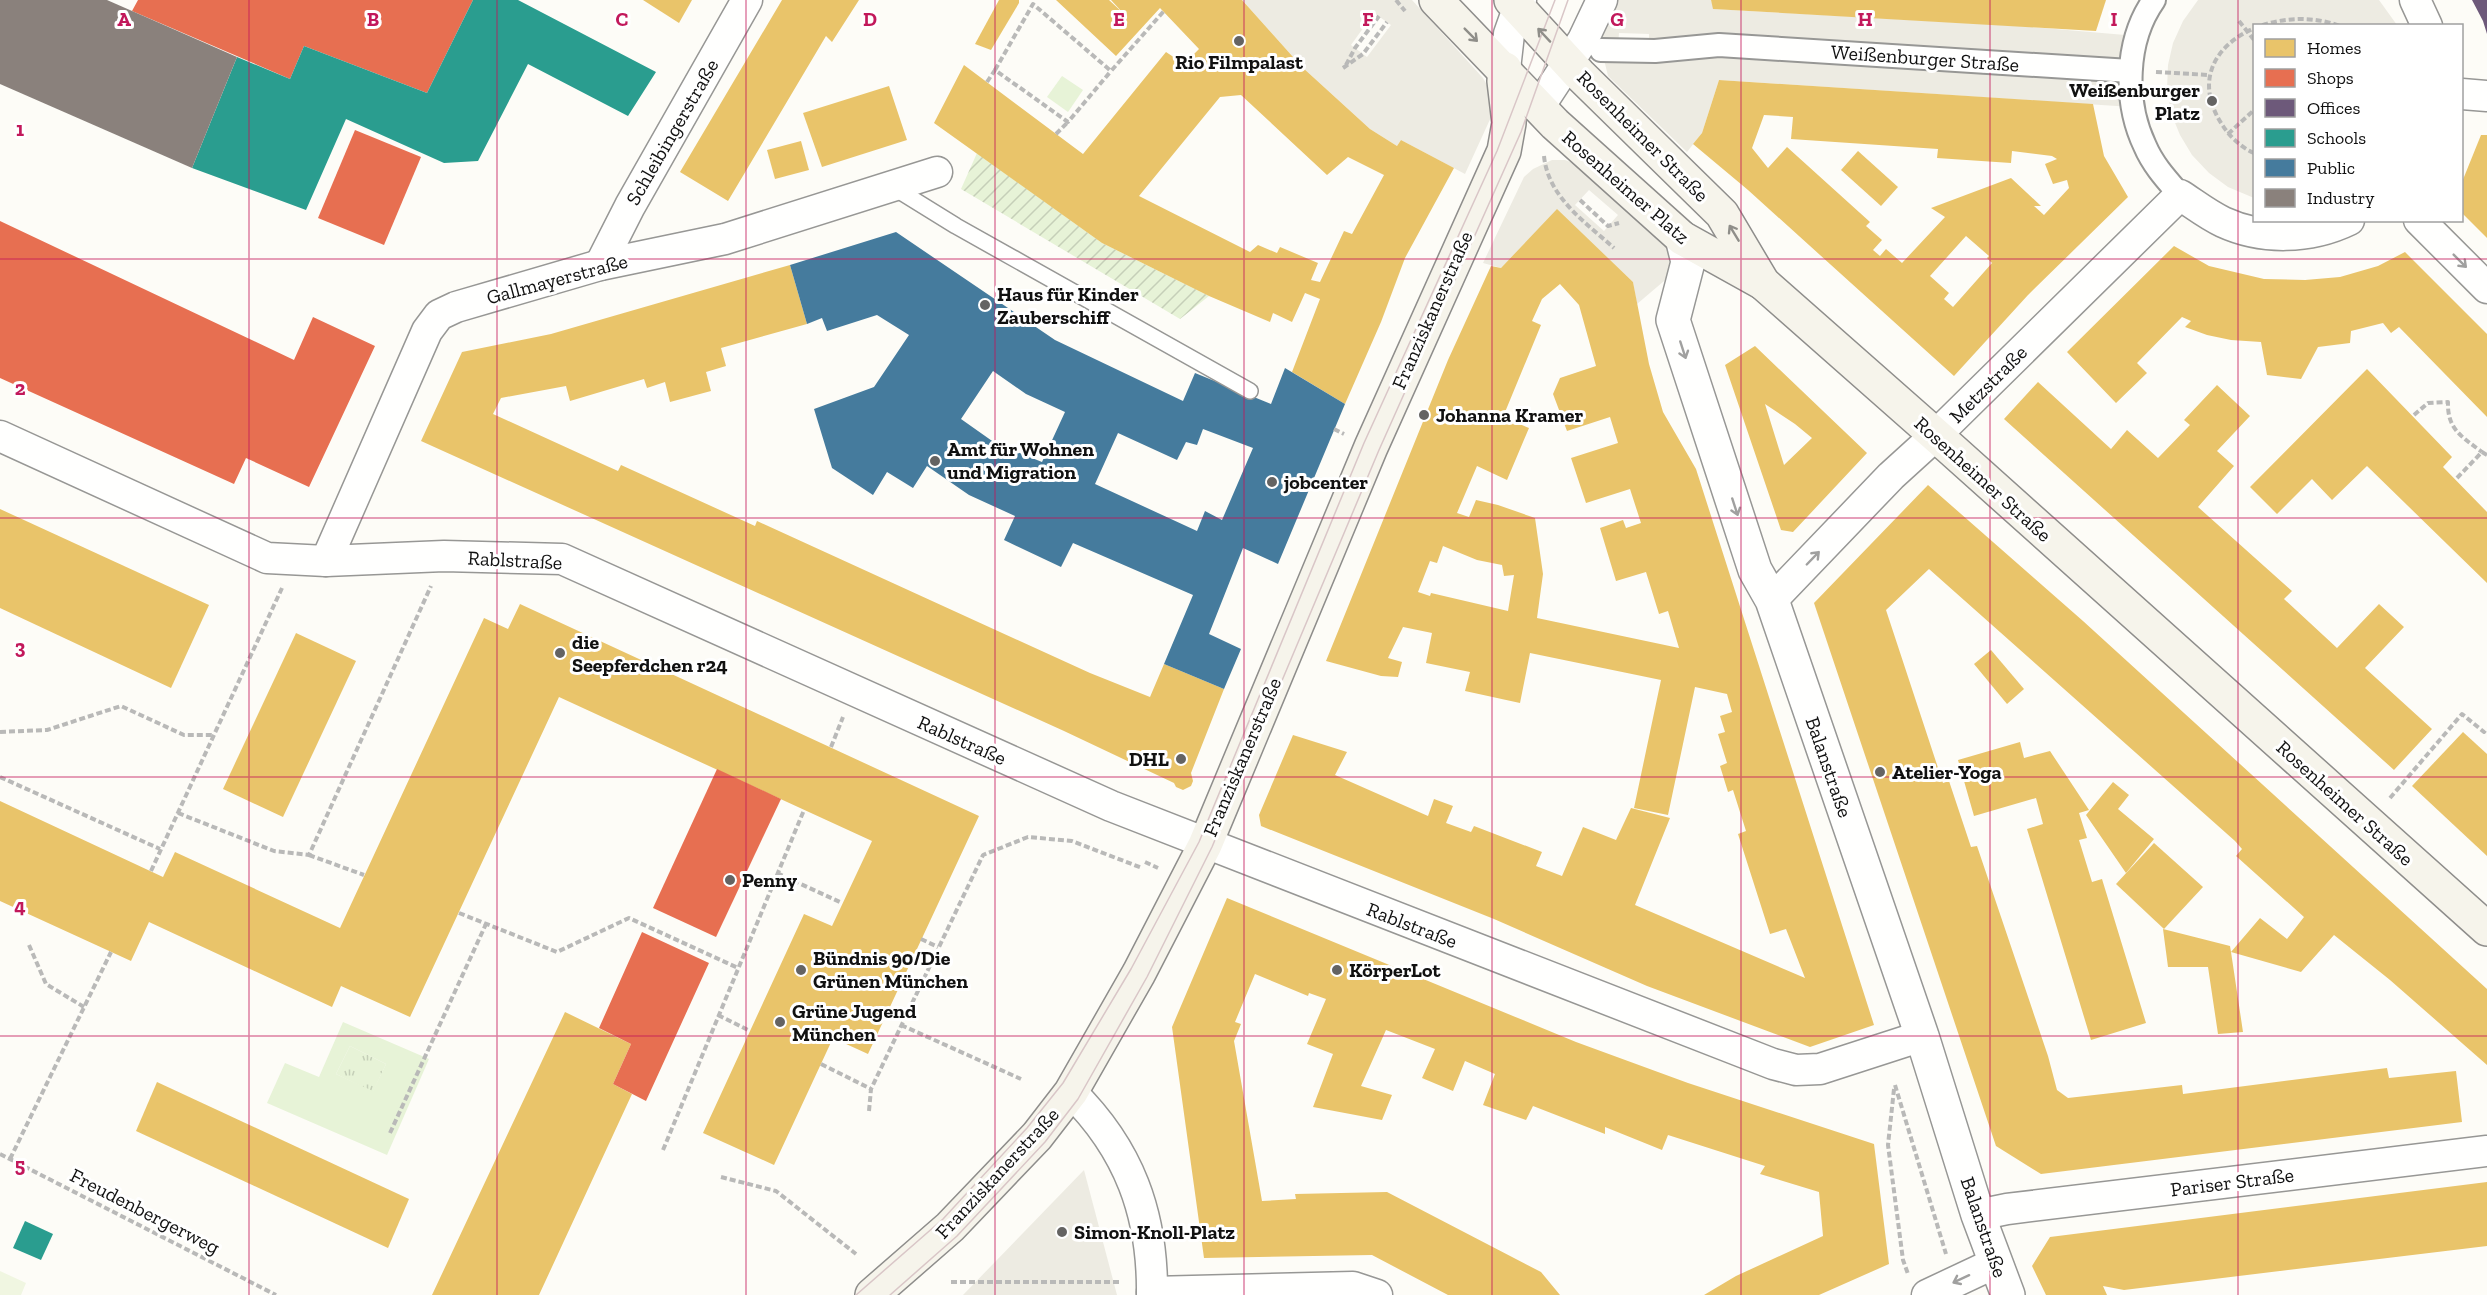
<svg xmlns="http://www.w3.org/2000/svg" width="2487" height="1295" font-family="'Zilla Slab',serif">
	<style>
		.grass { fill: url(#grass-tufts) }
		.park { fill: #e7f3d7; fill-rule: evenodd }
		.garden { fill: url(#garden-furrows) }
		.pitch { fill: #f0f6e1 }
		.plaza { fill: #edebe2; fill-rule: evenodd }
		.homes { fill: #e9c46a; fill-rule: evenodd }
		.shops { fill: #e76f51 }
		.offices { fill: #6d597a }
		.schools { fill: #2a9d8f }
		.public { fill: #457b9d; fill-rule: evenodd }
		.industry { fill: #8a817c }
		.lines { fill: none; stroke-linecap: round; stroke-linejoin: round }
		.service-casing { stroke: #979795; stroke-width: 18 }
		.pedestrian-casing { stroke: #979795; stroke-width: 26 }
		.minor-casing { stroke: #979795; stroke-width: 33 }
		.tertiary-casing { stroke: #979795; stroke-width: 36 }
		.secondary-casing { stroke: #8e8d8b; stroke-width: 36 }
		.path { stroke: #b9b9b8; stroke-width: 4; stroke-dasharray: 6 3; stroke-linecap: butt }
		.service { stroke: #fffffe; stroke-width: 15 }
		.pedestrian { stroke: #fffffe; stroke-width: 22 }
		.minor { stroke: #fffffe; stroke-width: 30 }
		.tertiary { stroke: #fffffe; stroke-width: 33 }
		.secondary { stroke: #f6f4eb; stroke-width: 33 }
		.tram { stroke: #d9c6c7; stroke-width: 1.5 }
		.oneway { stroke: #8f8e89 }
		.oneway2 { stroke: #a0a09f }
		.grid { fill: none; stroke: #c2185b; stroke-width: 1.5; stroke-opacity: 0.55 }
		.poi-dot { fill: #646362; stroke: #fff; stroke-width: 2 }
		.labels { text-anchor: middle; stroke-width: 6; stroke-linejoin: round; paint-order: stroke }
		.street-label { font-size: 20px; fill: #111; stroke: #fff }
		.poi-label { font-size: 20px; font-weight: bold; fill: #111; stroke: #fff; text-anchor: start }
		.grid-label { font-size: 20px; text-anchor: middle; font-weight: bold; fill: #c2185b; stroke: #fff; stroke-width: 6; stroke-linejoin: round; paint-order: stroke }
	</style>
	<defs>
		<pattern id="grass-tufts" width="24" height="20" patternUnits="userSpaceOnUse" patternTransform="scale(1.5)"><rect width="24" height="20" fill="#e7f3d7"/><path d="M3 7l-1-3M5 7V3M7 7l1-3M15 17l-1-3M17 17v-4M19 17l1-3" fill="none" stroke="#c5cfb8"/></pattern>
		<pattern id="garden-furrows" width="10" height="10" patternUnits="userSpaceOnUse" patternTransform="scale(1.5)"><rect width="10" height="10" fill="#e7f3d7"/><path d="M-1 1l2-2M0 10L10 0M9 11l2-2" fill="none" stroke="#c5cfb8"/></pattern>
	</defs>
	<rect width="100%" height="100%" fill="#fdfcf7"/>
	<polygon class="grass" points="350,1046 386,1064 373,1092 336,1074"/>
	<g class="park">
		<polygon points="1062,76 1083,90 1068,112 1047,97"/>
		<path d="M343,1022L429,1059L387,1155L267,1103L285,1063L319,1077ZM350,1046L386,1064L373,1091L336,1074Z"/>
	</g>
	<polygon class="garden" points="977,153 1102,243 1209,296 1180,319 961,189"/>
	<polygon class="pitch" points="0,1271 26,1283 21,1295 0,1295"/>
	<g class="plaza">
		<path d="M1242,0H1412L1483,78L1493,96L1492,115L1465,174L1401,140L1397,146L1370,129L1302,67ZM1374,13L1391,25L1367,57L1351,45Z"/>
		<path d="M1615,0H1711L1714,9L2019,26L2137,36L2132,107L1719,80L1702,133L1687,152L1608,76L1601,47L1602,36L1605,25ZM1619,33L1649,34V48L1618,47Z"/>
		<polygon points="2198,0 2379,0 2397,25 2254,26 2254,198 2228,187 2209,173 2192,155 2180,135 2171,113 2167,89 2168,65 2173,43 2183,21"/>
		<path d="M1552,160H1565L1578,165L1670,246L1677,270L1637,304L1633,282L1557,210L1501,268L1483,263L1524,177L1533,169ZM1589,190L1618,215L1604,231L1575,205Z"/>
		<polygon points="1084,1170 1117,1295 963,1295"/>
	</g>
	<g class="homes">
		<polygon points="643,0 692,0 679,23"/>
		<polygon points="782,0 859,0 832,42 826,36 728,201 680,172"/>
		<polygon points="999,0 1019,0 1019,3 991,50 975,44"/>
		<path d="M1056,0H1109L1123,13L1111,0H1242L1302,67L1370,129L1397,146L1401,140L1454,168L1405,258L1381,322L1345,404L1292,372L1320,299L1305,293L1292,322L1273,313L1270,322L1209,296L1102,243L934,123L964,65L1083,154L1166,52L1184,64L1199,49L1160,8L1116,56ZM1241,95L1327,175L1348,157L1384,175L1352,234L1344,231L1320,282L1311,280L1318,263L1280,247L1277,253L1258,245L1250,252L1139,196L1220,97Z"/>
		<polygon points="1711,0 2106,0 2096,31 1713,9"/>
		<path d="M1719,80L2093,104L2104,156L2128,197L2028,295L1954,376L1748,190L1693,144L1702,133ZM1764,115L1793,117L1791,139L1938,149L1937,158L2011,163L2012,151L2052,156L2057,159L2045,164L2053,184L2067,180L2069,188L2044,215L2034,206H2041L2011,178L1931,208L1945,217L1902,263L1886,249L1880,256L1873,250L1882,240L1866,226L1870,222L1787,147L1768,168L1752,148ZM1966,236L1989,256L1987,258L1992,263L1953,307L1944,299L1949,293L1930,276Z"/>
		<polygon points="889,86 907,140 822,167 803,113"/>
		<polygon points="2481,135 2487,135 2487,238 2462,213 2462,182"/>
		<polygon points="801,141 809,170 775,179 767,150"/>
		<polygon points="1858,151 1898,187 1881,206 1841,170"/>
		<path d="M1557,209L1633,282L1649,364L1663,412L1696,469L1874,1025L1810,1047L1647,986L1494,919L1261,826L1259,815L1293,735L1347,752L1335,775L1428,816L1434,799L1453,806L1446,823L1471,832L1474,826L1542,852L1536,866L1562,876L1583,827L1616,840L1631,808L1670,818L1635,905L1805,978L1786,929L1770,934L1738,834L1746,831L1733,790L1728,792L1720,766L1727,763L1718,734L1725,732L1720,716L1732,712L1727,694L1695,687L1668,815L1634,808L1661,680L1530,653L1520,703L1465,691L1470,672L1426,663L1432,633L1403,627L1388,658L1402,662L1398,677L1381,676L1326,661L1448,360L1491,266L1501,268ZM1560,284L1579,305L1596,366L1560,378L1553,394L1567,431L1610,417L1618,443L1571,458L1586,503L1630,489L1641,523L1626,528L1623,520L1600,528L1616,581L1646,572L1659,614L1668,611L1679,648L1537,618L1543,574L1535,518L1498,505L1476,500L1469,517L1457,513L1477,466L1507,480L1529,428L1503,417L1541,325L1532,321L1542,299ZM1443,546L1477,560L1502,565L1504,576L1514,575L1508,611L1431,593L1430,596L1418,592L1430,561L1437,563Z"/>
		<polygon points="2174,246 2209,266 2264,279 2305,280 2340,277 2378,266 2405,252 2487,334 2487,417 2399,327 2391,333 2383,323 2351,331 2350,343 2318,347 2301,379 2267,375 2261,342 2231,340 2207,335 2185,327 2191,321 2182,317 2137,363 2147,373 2116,403 2067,352"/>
		<polygon points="790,265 807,324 721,348 726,366 706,372 711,391 670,402 665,382 647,388 644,379 570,401 566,386 501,398 493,414 618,471 621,465 755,526 757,521 1090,673 1150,697 1164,664 1224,689 1191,773 1193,781 1191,786 1183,790 1176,787 1174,783 1064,731 421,441 462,352 551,334"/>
		<path d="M1755,346L1867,453L1793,532L1781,530L1725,365ZM1765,404L1795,424L1812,438L1784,465Z"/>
		<polygon points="2367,369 2452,457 2443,467 2487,512 2487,583 2367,466 2332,500 2312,479 2277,514 2250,487"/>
		<polygon points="2038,382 2111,449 2127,430 2158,458 2190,425 2184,420 2217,385 2250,416 2217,451 2234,466 2198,507 2292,591 2284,599 2337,648 2379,604 2404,627 2365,668 2432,729 2394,770 2004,419"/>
		<polygon points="1928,485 2083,621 2487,989 2487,1065 2390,980 2334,935 2301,972 2231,952 2243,1032 2218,1034 2208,967 2168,967 2163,929 2230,946 2231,952 2260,918 2287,939 2304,917 2236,856 2242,849 2235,841 1929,569 1886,610 1943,783 1949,781 1971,847 1977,846 2048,1056 2057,1090 2068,1098 2182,1085 2183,1094 2387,1068 2389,1078 2456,1071 2462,1122 2041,1174 1996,1146 1814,603"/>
		<polygon points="0,509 209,605 171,688 0,608"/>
		<polygon points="520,604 979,816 868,1054 833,1038 774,1165 703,1133 804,914 832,926 872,841 559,697 410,1017 341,986 332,1007 149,922 131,961 0,901 0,801 163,877 175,852 340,928 484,618 508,629"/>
		<polygon points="296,633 356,661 283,817 223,789"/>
		<polygon points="1991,650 2024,689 2007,704 1974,664"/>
		<polygon points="2463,732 2487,754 2487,856 2412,786"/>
		<polygon points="2020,742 2024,758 2050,751 2089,810 2079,813 2087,838 2079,840 2092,882 2102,879 2146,1023 2091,1040 2027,829 2043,824 2036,798 1974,816 1958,760"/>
		<polygon points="2113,782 2129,795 2118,809 2154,839 2126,873 2086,815"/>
		<polygon points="2154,843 2203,887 2164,929 2116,884"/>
		<polygon points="1227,898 1576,1042 1688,1083 1874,1144 1889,1264 1819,1295 1704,1295 1736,1276 1823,1236 1819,1192 1760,1174 1765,1166 1668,1135 1662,1150 1605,1127 1605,1134 1533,1106 1526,1120 1483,1105 1495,1074 1465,1061 1453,1091 1422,1078 1435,1049 1386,1030 1361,1086 1392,1095 1382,1120 1313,1107 1333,1054 1307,1044 1326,999 1309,993 1308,996 1255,974 1235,1022 1241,1024 1234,1041 1262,1201 1296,1199 1295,1194 1387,1192 1541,1272 1560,1295 1448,1295 1372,1255 1204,1258 1172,1027"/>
		<polygon points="565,1012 631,1044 613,1084 632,1094 539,1295 432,1295"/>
		<polygon points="157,1082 409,1199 388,1248 136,1131"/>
		<polygon points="2487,1182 2487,1246 2124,1290 2103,1286 2107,1295 2046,1295 2032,1266 2050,1237"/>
	</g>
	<g class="shops">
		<polygon points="138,0 473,0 427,93 304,46 290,79 132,11"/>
		<polygon points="355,130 421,157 384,245 318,218"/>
		<polygon points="0,221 294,360 313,317 375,346 309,487 246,458 234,484 0,378"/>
		<polygon points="717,769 781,799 716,937 653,908"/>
		<polygon points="642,932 709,963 646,1101 613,1084 631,1044 599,1028"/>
	</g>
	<polygon class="offices" points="2472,0 2487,0 2487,34 2483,21"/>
	<g class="schools">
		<polygon points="473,0 518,0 656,72 628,116 528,64 478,161 444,163 346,119 306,210 192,168 237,57 290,79 304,46 427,93"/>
		<polygon points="25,1221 53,1234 41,1260 13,1248"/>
	</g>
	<path class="public" d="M896,232L1055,340L1183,401L1195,373L1271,404L1285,368L1345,404L1278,564L1243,548L1209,634L1241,649L1224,689L1164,664L1193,595L1073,543L1061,567L1004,540L1015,516L969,495L927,466L913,488L887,472L873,495L832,468L814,409L874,387L909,335L877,315L827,331L822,318L807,324L790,265ZM993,371L1026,394L1065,412L1042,462L995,443L961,419ZM1203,429L1253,448L1222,520L1205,511L1197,531L1095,484L1118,433L1177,460L1186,442L1197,445Z"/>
	<polygon class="industry" points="0,0 107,0 237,57 192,168 0,84"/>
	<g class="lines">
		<g class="service-casing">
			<polyline id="service" points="893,187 956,226 1250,391"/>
		</g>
		<g class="pedestrian-casing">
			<g id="pedestrian">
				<path d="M2154,0C2125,41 2124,102 2145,146C2153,165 2167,180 2180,195"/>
				<polyline points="1601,50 1655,51 1719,45 2130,71"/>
			</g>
		</g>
		<g class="minor-casing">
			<g id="minor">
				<polyline points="2415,0 2427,26"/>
				<polyline points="1505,69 1509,34 1521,0"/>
				<polyline points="2462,94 2487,96"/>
				<polyline points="1539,107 1583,40 1602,0"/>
				<polyline points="2419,220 2487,288"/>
				<polyline points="600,265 630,206 747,0"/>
				<polyline points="0,436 267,558 326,561 444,556 562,559 1111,806 1773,1064 1796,1070 1820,1069 1922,1036"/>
				<polyline points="326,561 427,331 439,315 456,307 600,265 725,239 937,172"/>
				<path d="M1772,600L1891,476L1935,436L2180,195C2194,204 2208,215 2223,222C2262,240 2310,239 2349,220"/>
				<path d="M1071,1092C1129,1149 1153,1214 1152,1295"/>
				<polyline points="1978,1215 2007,1209 2487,1151"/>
				<polyline points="1152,1292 1353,1287 1377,1295"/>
				<polyline points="1927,1295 1995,1263"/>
			</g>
		</g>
		<g class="tertiary-casing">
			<polyline id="tertiary" points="1682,238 1688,262 1673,320 1755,570 1772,600 1922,1036 1978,1215 2008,1295"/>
		</g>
		<g class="secondary-casing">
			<g id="secondary">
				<polyline points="1436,0 1555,124 1682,238 1763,283"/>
				<polyline points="1511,0 1579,74 1722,214 1763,283 1949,447 2487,929"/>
				<polyline points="872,1295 950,1227 1037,1136 1071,1092 1139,973 1205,845 1371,447 1504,151 1509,123 1504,81 1505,69"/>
			</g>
		</g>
		<g class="path">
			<polyline points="1396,0 1405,11"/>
			<polyline points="2239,21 2254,40"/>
			<polyline points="1346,65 1355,48 1379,16"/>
			<polyline points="1343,68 1363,54 1387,22"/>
			<polyline points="995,70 1033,4 1111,71 1164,11"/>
			<polyline points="2156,72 2209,75"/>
			<polyline points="987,82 995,70 1068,122 1111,71"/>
			<polyline points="1056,134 1068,122"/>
			<polyline points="2228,134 2254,110"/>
			<path d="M2254,153C2242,148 2230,137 2223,126C2172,50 2272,0 2340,26"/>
			<path d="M1544,156C1548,197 1585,222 1614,248"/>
			<polyline points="1580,200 1608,226 1619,223"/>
			<path d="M2414,415L2428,403L2448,402C2447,429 2462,437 2482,452"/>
			<polyline points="1334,429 1344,434"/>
			<polyline points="2457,478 2482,452 2487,455"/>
			<polyline points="0,732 47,730 121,706 184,735 214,735"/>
			<polyline points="831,747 843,717"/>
			<polyline points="0,777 160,849"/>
			<polyline points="2390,798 2462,714 2484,732 2487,728"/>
			<polyline points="178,813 274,851 309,855 431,586"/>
			<polyline points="309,855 364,875"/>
			<polyline points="1145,862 1158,868"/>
			<polyline points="151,871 282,588"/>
			<polyline points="777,873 842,903"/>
			<polyline points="459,913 557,952 629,918 738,968"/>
			<polyline points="921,939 938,947"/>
			<polyline points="29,945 46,984 84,1007"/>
			<polyline points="718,1015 750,1031"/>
			<polyline points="901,1025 1021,1079"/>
			<polyline points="821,1064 871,1089"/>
			<polyline points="1895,1085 1946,1254"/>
			<polyline points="1894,1089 1888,1145 1903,1260 1908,1274"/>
			<polyline points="869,1111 871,1089 983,855 1028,837 1072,841 1142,868"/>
			<polyline points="390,1133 486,924"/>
			<polyline points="663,1150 804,810"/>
			<polyline points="0,1154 276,1295"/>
			<polyline points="10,1159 111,952"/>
			<polyline points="721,1177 776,1191 856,1254"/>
			<polyline points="951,1282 1121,1282"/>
		</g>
		<use href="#service" class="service"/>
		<use href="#pedestrian" class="pedestrian"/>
		<use href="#minor" class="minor"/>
		<use href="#tertiary" class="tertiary"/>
		<use href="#secondary" class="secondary"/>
		<g class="tram">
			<polyline points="856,1295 943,1219 1027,1128 1063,1083 1131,969 1199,842 1364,443 1497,151 1555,0"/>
			<polyline points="890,1295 957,1236 1045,1142 1078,1099 1147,977 1212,847 1379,450 1521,132 1568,0"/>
		</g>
	</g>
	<defs><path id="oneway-shaft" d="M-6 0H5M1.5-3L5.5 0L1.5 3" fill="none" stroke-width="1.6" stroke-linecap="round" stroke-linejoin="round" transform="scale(1.5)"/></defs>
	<g class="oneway">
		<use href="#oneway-shaft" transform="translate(1471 35) rotate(45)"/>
		<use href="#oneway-shaft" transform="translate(1544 35) rotate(-133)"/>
		<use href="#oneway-shaft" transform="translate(1734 233) rotate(-121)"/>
	</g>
	<g class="oneway2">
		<use href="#oneway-shaft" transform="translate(2460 261) rotate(45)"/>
		<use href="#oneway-shaft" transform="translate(1683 350) rotate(72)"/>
		<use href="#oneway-shaft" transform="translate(1735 507) rotate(72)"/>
		<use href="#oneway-shaft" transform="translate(1813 558) rotate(-46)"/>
		<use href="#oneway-shaft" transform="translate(1961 1279) rotate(155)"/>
	</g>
	<path class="grid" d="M249,0V1295M497,0V1295M746,0V1295M995,0V1295M1244,0V1295M1492,0V1295M1741,0V1295M1990,0V1295M2238,0V1295M0,259H2487M0,518H2487M0,777H2487M0,1036H2487"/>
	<g class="poi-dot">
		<circle cx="1239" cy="41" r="6"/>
		<circle cx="2212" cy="101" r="6"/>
		<circle cx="985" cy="305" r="6"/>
		<circle cx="1424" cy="415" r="6"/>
		<circle cx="935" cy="461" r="6"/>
		<circle cx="1272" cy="482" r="6"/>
		<circle cx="560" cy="653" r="6"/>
		<circle cx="1181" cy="759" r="6"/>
		<circle cx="1880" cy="772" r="6"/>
		<circle cx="730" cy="880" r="6"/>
		<circle cx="801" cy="970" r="6"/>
		<circle cx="1337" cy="970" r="6"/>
		<circle cx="780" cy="1022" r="6"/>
		<circle cx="1062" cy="1232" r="6"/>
	</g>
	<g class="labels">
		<g class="street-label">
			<text transform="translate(1925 58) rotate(4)" y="7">Weißenburger Straße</text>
			<text transform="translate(672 132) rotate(-60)" y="7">Schleibingerstraße</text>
			<text transform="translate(1643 136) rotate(45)" y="7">Rosenheimer Straße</text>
			<text transform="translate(1626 187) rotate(41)" y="7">Rosenheimer Platz</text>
			<text transform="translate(557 279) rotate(-15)" y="7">Gallmayerstraße</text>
			<text transform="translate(1432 310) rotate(-66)" y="7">Franziskanerstraße</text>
			<text transform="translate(1988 384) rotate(-45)" y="7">Metzstraße</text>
			<text transform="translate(1983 479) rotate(42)" y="7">Rosenheimer Straße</text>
			<text transform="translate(515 560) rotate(3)" y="7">Rablstraße</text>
			<text transform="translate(962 740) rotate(24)" y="7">Rablstraße</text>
			<text transform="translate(1242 757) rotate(-67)" y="7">Franziskanerstraße</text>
			<text transform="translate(1829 767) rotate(71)" y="7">Balanstraße</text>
			<text transform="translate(2345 803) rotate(42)" y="7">Rosenheimer Straße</text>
			<text transform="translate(1412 925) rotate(21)" y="7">Rablstraße</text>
			<text transform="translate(997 1173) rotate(-47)" y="7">Franziskanerstraße</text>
			<text transform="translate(2232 1182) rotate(-7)" y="7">Pariser Straße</text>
			<text transform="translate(145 1211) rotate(27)" y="7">Freudenbergerweg</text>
			<text transform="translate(1984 1227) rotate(71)" y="7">Balanstraße</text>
		</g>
		<g class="poi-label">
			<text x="1239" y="69" text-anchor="middle">Rio Filmpalast</text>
			<text x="2200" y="97" text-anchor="end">Weißenburger<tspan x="2200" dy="23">Platz</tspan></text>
			<text x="997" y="301">Haus für Kinder<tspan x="997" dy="23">Zauberschiff</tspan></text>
			<text x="1436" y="422">Johanna Kramer</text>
			<text x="947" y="456">Amt für Wohnen<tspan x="947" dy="23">und Migration</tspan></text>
			<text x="1284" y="489">jobcenter</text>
			<text x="572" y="649">die<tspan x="572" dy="23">Seepferdchen r24</tspan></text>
			<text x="1169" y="766" text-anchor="end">DHL</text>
			<text x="1892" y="779">Atelier-Yoga</text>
			<text x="742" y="887">Penny</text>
			<text x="813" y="965">Bündnis 90/Die<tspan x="813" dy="23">Grünen München</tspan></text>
			<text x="1349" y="977">KörperLot</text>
			<text x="792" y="1018">Grüne Jugend<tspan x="792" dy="23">München</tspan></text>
			<text x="1074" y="1239">Simon-Knoll-Platz</text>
		</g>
	</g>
	<g class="grid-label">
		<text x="124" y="26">A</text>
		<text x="373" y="26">B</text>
		<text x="622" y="26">C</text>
		<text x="870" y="26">D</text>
		<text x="1119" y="26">E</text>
		<text x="1368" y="26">F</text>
		<text x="1617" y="26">G</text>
		<text x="1865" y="26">H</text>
		<text x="2114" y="26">I</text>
		<text x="20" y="136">1</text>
		<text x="20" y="395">2</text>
		<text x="20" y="654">3</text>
		<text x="20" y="913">4</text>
		<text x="20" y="1172">5</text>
	</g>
	<rect x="2253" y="24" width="210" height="198" fill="#ffffff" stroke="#a0a0a0" stroke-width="1.5"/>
	<rect x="2265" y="39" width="30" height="18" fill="#e9c46a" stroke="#a0a0a0" stroke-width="1.5"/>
	<text x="2307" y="54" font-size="18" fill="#111111">Homes</text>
	<rect x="2265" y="69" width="30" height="18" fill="#e76f51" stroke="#a0a0a0" stroke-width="1.5"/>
	<text x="2307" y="84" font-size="18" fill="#111111">Shops</text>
	<rect x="2265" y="99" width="30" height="18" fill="#6d597a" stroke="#a0a0a0" stroke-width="1.5"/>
	<text x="2307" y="114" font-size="18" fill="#111111">Offices</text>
	<rect x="2265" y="129" width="30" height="18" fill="#2a9d8f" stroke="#a0a0a0" stroke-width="1.5"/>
	<text x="2307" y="144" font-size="18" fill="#111111">Schools</text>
	<rect x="2265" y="159" width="30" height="18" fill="#457b9d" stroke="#a0a0a0" stroke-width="1.5"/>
	<text x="2307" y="174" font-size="18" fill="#111111">Public</text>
	<rect x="2265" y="189" width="30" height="18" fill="#8a817c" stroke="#a0a0a0" stroke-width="1.5"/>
	<text x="2307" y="204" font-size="18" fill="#111111">Industry</text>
</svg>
